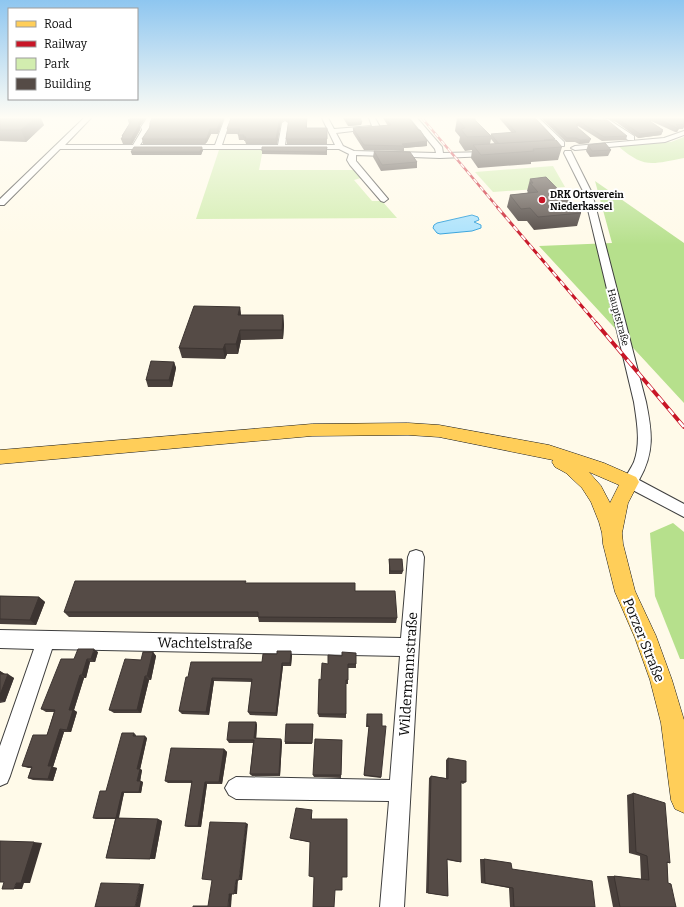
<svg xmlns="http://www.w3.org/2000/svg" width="684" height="907" font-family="Bitter,serif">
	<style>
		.green { fill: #d2edaf }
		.forest { fill: #b6e08c }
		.water { fill: #a7e1fd; stroke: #279cdb }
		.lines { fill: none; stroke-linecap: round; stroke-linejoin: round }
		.minor-casing { stroke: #3e3e3e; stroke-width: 2 }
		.major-casing { stroke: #1c1c1c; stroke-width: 1 }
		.minor { fill: #fff; fill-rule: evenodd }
		.major { fill: #ffce59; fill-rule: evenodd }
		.rail-far2-casing { stroke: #c81627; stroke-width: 2.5 }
		.rail-far1-casing { stroke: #c81627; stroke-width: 3 }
		.rail-casing { stroke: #c81627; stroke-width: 4 }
		.rail-far2 { stroke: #fff; stroke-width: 1.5; stroke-dasharray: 5; stroke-linecap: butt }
		.rail-far1 { stroke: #fff; stroke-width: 2; stroke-dasharray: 6; stroke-linecap: butt }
		.rail { stroke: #fff; stroke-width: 2.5; stroke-dasharray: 8; stroke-linecap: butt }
		.wall { fill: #49403c; fill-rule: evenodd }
		.shaded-wall { fill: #3c3431 }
		.building { fill: #554b46; stroke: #3c3431 }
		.poi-dot { fill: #c81627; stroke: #fff; stroke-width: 1.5 }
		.labels { text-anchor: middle; stroke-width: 4; stroke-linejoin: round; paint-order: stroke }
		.far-poi-label { font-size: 10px; font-weight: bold; fill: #0b0b0b; stroke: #fff; text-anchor: start }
		.far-street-label { font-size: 10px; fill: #0b0b0b; stroke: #fff }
		.near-street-label { font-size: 14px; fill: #0b0b0b; stroke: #fff }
	</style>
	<rect width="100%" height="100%" fill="#fffae9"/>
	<g class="green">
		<polygon points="221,149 263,149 259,170 354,170 361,178 354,180 372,201 382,201 397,218 196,219 219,150"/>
		<polygon points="553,166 565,187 493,192 475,172"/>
	</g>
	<g class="forest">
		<path d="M684,137V158C651,164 645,169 618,146L671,142Z"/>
		<polygon points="595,181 684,243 684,403 539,246 612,243"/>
		<polygon points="673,523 684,532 684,659 680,659 655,596 650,533"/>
	</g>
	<polygon class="water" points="472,215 478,217 479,220 474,222 481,225 481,228 472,231 440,234 437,233 433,228 434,225 437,223"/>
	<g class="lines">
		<g class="minor-casing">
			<g id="minor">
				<polygon points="84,118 91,118 65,145 133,145 142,130 141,127 147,118 153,118 149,127 150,130 140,145 215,145 225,118 231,118 222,145 278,145 282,123 285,121 288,123 285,145 335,145 322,118 328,118 334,129 372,126 369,118 375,118 380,127 378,128 336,133 343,146 354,151 436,153 435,149 410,118 417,118 442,147 443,153 489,152 493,154 489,156 440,158 356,155 356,161 388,199 384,202 381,201 350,165 347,160 349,154 339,149 60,149 4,205 0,205 0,199"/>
				<polygon points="532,118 539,118 564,142 564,146 558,146"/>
				<polygon points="608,119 634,136 634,140 628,140 607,123 592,124 589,122 592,120"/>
				<polygon points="684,131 684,135 665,142 575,150 571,148 575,146 664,138"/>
				<path d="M565,151H571L592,193L646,402C652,432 655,452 639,480L684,504V517L625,486L623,482C626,475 631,469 634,462C641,443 637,422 634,402L584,193L564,153Z"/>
				<polygon points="416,550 422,552 424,557 404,907 380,907 389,801 236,799 229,795 225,788 229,781 236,777 390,780 400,656 52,649 10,776 7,783 0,786 0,746 34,649 0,648 0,630 401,638 408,557 410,552"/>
			</g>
		</g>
		<g class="major-casing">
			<path id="major" d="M408,423L439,425L549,445L604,463L636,477L639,482L628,503L622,533L623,544L635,591L656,636L672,680L684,720V813L675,809L671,800L661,723L650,680L635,638L615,592L603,544L602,533L599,522L591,502L582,488L566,473L555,467L552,462L553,460L439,437L408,435L312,436L0,464V450L312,424ZM589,472L619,485L610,503L601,486Z"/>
		</g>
		<use href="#minor" class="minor"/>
		<use href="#major" class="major"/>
		<g class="rail-far2-casing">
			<polyline id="rail-far2" points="422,118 499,209"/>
		</g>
		<g class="rail-far1-casing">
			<polyline id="rail-far1" points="498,208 597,324"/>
		</g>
		<g class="rail-casing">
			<polyline id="rail" points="596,323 684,427"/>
		</g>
		<use href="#rail-far2" class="rail-far2"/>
		<use href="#rail-far1" class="rail-far1"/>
		<use href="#rail" class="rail"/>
	</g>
	<g class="wall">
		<polygon points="0,118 44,125 26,142 0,141"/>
		<polygon points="131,118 140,126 140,130 132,144 123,144 121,139 122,138 122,136 129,124 128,120"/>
		<polygon points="224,118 218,134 211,134 207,142 205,144 143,144 142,139 150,127"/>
		<polygon points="231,118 307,118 307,128 327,128 327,144 287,144 286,139 289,123 284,120 281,123 277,144 246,144 245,141 244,141 244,140 239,140 238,135 239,134 227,134 227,129"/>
		<polygon points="343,118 360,118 362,122 361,125 348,126"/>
		<polygon points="383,118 409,118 418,130 427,141 427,146 404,148 404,151 364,150 353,133 353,128 388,126"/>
		<path d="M457,118L475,120L491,136V134L512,133L499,118H535L555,139L554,141L562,147L558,160L531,162V164L478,168L471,158L472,150L465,151L459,142L460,137L455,131ZM491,139L495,144H490Z"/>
		<polygon points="541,118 594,118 590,120 627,136 626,140 602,141 578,126 577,127 589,143 579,144 575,142 566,142"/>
		<polygon points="605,118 684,118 684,127 683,129 679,129 677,132 675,132 651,121 651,122 663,130 661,135 638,138 616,122"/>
		<polygon points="588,145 611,150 608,156 590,157 586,151"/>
		<polygon points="327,147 327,155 262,154 262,151"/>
		<polygon points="203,150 201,155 132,155 131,152"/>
		<polygon points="374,151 417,162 417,168 381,171 373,157"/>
		<polygon points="530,179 581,213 577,226 534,230 527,221 518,221 507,207 510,195 527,193 528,192 527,191"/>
		<polygon points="240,307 241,315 283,315 284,325 283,339 241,340 238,354 227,354 225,359 182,358 179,348"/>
		<polygon points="174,362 176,368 172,387 148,387 146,380"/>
		<polygon points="389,559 403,571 402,574 389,574"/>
		<polygon points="247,583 355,591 397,618 396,623 259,622 258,617 69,617 64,612"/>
		<polygon points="0,596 39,597 45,602 36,625 0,624"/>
		<polygon points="98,652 95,662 90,662 86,678 84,678 74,710 77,712 71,732 64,732 53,767 57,768 53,781 33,780 28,778 31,768 28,768 22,766 47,735 54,712 46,712 41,709 74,659"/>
		<polygon points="153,652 156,656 151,680 149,680 141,713 114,713 109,710 141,660"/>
		<polygon points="356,653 356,668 348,668 348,684 346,684 346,718 319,717 318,714 321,680 328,664 342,656"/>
		<polygon points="292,655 291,666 283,666 277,716 250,715 248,712 252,682 214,681 209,715 182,714 179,711 188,677 262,662"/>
		<polygon points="0,671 5,674 14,678 5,702 0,703"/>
		<polygon points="367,714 381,777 381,778 364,776 369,727 366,727"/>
		<polygon points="256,722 257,725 256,738 281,739 282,742 280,776 252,776 250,774 253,743 229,743 227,740"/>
		<polygon points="313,724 312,744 285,744 285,742"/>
		<polygon points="134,733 136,735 136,736 147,738 140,769 142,770 140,781 143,782 141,793 124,793 119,818 158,819 162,821 155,859 106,858 115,819 96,819 93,818"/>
		<polygon points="342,743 341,778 314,777 313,775"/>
		<polygon points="224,749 227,752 222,784 207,784 201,827 188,827 185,826 192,783 168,783 165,781"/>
		<polygon points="448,758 466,782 463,784 461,783 461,862 458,862 447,860 448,896 426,893 429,778 431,776 446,778 446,760"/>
		<polygon points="633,793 670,863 667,863 668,883 676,907 613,907 607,876 614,876 641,879 640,856 629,853 627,795"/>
		<polygon points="312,812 312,819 314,877 310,842 292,839 290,838"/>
		<polygon points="480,859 484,859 512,869 595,907 510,907 509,888 481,883"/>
	</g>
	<g class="shaded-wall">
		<polygon points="35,118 41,118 44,125 26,142 21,130"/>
		<polygon points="142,118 146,118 140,126 140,130 132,144 131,139 139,122"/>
		<polygon points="222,118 224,118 218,134 217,129"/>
		<polygon points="280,118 284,118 284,120 281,123 277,144 276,139"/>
		<polygon points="362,122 361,125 348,126 348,123"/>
		<polygon points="677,128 679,128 677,132 675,132"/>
		<polygon points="210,129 211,134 207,142 205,144 205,139"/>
		<polygon points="663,131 661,135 638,138 640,134"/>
		<polygon points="591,139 589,143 579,144 580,140"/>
		<polygon points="427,141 427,146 404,148 404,146 402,144"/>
		<polygon points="202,147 203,150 201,155 200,152"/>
		<polygon points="240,307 241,316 238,315"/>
		<polygon points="283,315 284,325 283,339 282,330"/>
		<polygon points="240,330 241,340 238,354 236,344"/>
		<polygon points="225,344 227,354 225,359 223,349"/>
		<polygon points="174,362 176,368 172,387 169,380"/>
		<polygon points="39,597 45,602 36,625 30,620"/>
		<polygon points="94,649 98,652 95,662 91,659"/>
		<polygon points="291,651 292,655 291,666 290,663"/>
		<polygon points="153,652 156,656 151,680 147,676"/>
		<polygon points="87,659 90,662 86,678 82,675"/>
		<polygon points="282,663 283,666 277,716 276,713"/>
		<polygon points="0,671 6,675 0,675"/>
		<polygon points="8,674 14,678 5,702 0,700 0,695"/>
		<polygon points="80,675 84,678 74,710 77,712 71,732 67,730 69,710"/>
		<polygon points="145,676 149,680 141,713 137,710"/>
		<polygon points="212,678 214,681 209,715 206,712"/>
		<polygon points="256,722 257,725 256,741 254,738"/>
		<polygon points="60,729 64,732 53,767 57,768 53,781 48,779 48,766"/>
		<polygon points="145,736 147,738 140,770 137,769"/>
		<polygon points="281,739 282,742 280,776 279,774"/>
		<polygon points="224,749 227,752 222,784 219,782"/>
		<polygon points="140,769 142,770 140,782 137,781"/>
		<polygon points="141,781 143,782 141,793 139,792"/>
		<polygon points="205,782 207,784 201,827 198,826"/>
		<polygon points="122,792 124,793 118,819 116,818"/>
		<polygon points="158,819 162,821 155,859 150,859"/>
		<polygon points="246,823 248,824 242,880 239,880"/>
		<polygon points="34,842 42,843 30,883 24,883 22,889 14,889 16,883"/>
		<polygon points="236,880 238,880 237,894 234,894"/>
		<polygon points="140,884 144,884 140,907 135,907"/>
		<polygon points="229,894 232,894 231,907 228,907"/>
	</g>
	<g class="building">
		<polygon points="0,118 35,118 21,130 0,130"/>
		<polygon points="131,118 142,118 139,122 139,126 131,139 121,139 123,136 122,136 132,120 128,120"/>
		<polygon points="152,118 222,118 217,129 210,129 207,138 205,139 142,139 150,127 150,123"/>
		<polygon points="231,118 281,118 280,118 276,139 245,139 246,137 243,137 244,135 238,135 240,129 227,129"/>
		<polygon points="288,118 307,118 306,128 327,128 327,139 286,139 289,119"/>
		<polygon points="345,118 360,118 362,122 348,123"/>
		<polygon points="386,118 409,118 418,130 420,130 427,141 402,144 404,146 364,145 353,128 391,125"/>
		<polygon points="457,118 475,118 475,120 491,136 467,137 461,129 465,128"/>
		<polygon points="503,118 535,118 555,139 544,140 545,141 499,144 491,134 516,132"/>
		<polygon points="546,118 589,118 589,119 591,120 607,120 627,136 604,137 580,122 577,124 577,127 591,139 580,140 576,138 567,138"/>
		<polygon points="617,118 651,118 650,119 651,122 663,130 661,130 663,131 640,134"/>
		<polygon points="656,118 684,118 684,123 683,123 684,124 676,125 679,128 677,128"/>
		<polygon points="556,140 562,147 533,149 534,151 481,155 473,145"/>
		<polygon points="605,143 611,150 592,151 588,145"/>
		<polygon points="134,147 202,147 200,152 131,152"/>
		<polygon points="262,147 327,147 326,152 262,151"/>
		<polygon points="374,151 410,152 417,162 382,165"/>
		<polygon points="546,177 581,213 538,217 530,208 521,209 510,195 538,192 530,183 533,183 530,179"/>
		<polygon points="194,306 240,307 238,315 283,315 282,330 240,330 236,344 225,344 223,349 179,348"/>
		<polygon points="151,361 174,362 169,380 146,380"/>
		<polygon points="389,559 402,559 403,571 390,571"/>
		<polygon points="75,581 246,581 245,583 355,583 355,591 395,591 397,618 258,617 258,612 64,612"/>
		<polygon points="0,596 39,597 30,620 0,619"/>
		<polygon points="78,649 94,649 91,659 87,659 82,675 80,675 69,710 73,710 67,730 60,729 48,766 52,766 48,779 28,778 32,767 22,766 33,735 47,735 55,710 41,709 61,659 74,659"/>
		<polygon points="277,651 291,651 290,663 282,663 276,713 248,712 252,679 212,678 206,712 179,711 186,677 188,677 191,662 262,662 263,654 277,654"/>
		<polygon points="143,652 153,652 147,676 145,676 137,710 109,710 125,659 141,660"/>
		<polygon points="342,652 356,653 356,664 348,664 348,680 346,680 346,714 318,714 319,679 321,680 322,663 328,664 328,655 342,656"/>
		<polygon points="0,674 8,674 0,695"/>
		<polygon points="367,714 382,714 382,726 386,726 381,777 364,775 369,726 367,726"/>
		<polygon points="229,722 256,722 254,738 281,739 279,774 250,774 254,740 227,740"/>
		<polygon points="286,724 313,724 312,743 285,742"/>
		<polygon points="122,733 134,733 133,736 145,736 137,769 140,769 137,781 141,781 139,792 122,792 116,818 93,818 100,791 106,791"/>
		<polygon points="315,739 342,740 341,775 313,775"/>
		<polygon points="171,748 224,749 219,782 205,782 198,826 185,826 192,781 165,781"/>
		<polygon points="448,758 466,761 466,782 461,781 461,862 447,859 448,896 428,893 431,776 448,779"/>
		<polygon points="633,793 665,803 670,863 667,862 668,883 671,884 676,907 620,907 614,876 649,880 647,856 636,852"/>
		<polygon points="296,808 312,810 311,819 347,819 347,877 342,877 342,890 335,890 334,907 313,907 314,877 309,876 310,842 290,838"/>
		<polygon points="116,818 158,819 150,859 106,858"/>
		<polygon points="210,822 246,823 239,880 236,880 234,894 229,894 228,907 193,907 193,906 208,906 212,880 202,879"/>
		<polygon points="0,841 34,842 21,883 16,883 14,889 2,889 4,882 0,882"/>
		<polygon points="484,859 511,863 512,869 592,881 595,907 514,907 513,888 485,883"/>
		<polygon points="101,883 140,884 135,907 95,907"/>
	</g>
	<linearGradient id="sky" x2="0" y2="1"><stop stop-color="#8ec6f0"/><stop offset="0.48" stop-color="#fffdf5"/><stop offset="1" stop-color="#fffdf5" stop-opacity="0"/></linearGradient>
	<rect width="684" height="245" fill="url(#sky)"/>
	<circle class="poi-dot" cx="542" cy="200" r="4"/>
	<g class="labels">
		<g class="far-poi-label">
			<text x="550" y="198">DRK Ortsverein<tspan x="550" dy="12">Niederkassel</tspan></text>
		</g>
		<g class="far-street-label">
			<text transform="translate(619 317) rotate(75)" y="4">Hauptstraße</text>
		</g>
		<g class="near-street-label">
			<text transform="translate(644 640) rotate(68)" y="5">Porzer Straße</text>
			<text transform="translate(205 643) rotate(1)" y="5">Wachtelstraße</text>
			<text transform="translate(408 674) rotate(-86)" y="5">Wildermannstraße</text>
		</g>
	</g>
	<rect x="8" y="8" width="130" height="92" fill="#ffffff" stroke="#9d9d9d"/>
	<rect x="16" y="21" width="20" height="6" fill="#ffce59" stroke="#9d9d9d"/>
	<text x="44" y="28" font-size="12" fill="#0b0b0b">Road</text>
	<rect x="16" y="41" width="20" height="6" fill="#c81627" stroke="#9d9d9d"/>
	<text x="44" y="48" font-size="12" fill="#0b0b0b">Railway</text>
	<rect x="16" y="58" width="20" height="12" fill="#d2edaf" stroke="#9d9d9d"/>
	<text x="44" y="68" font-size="12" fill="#0b0b0b">Park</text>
	<rect x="16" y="78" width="20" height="12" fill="#554b46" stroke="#9d9d9d"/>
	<text x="44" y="88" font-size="12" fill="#0b0b0b">Building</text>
</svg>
